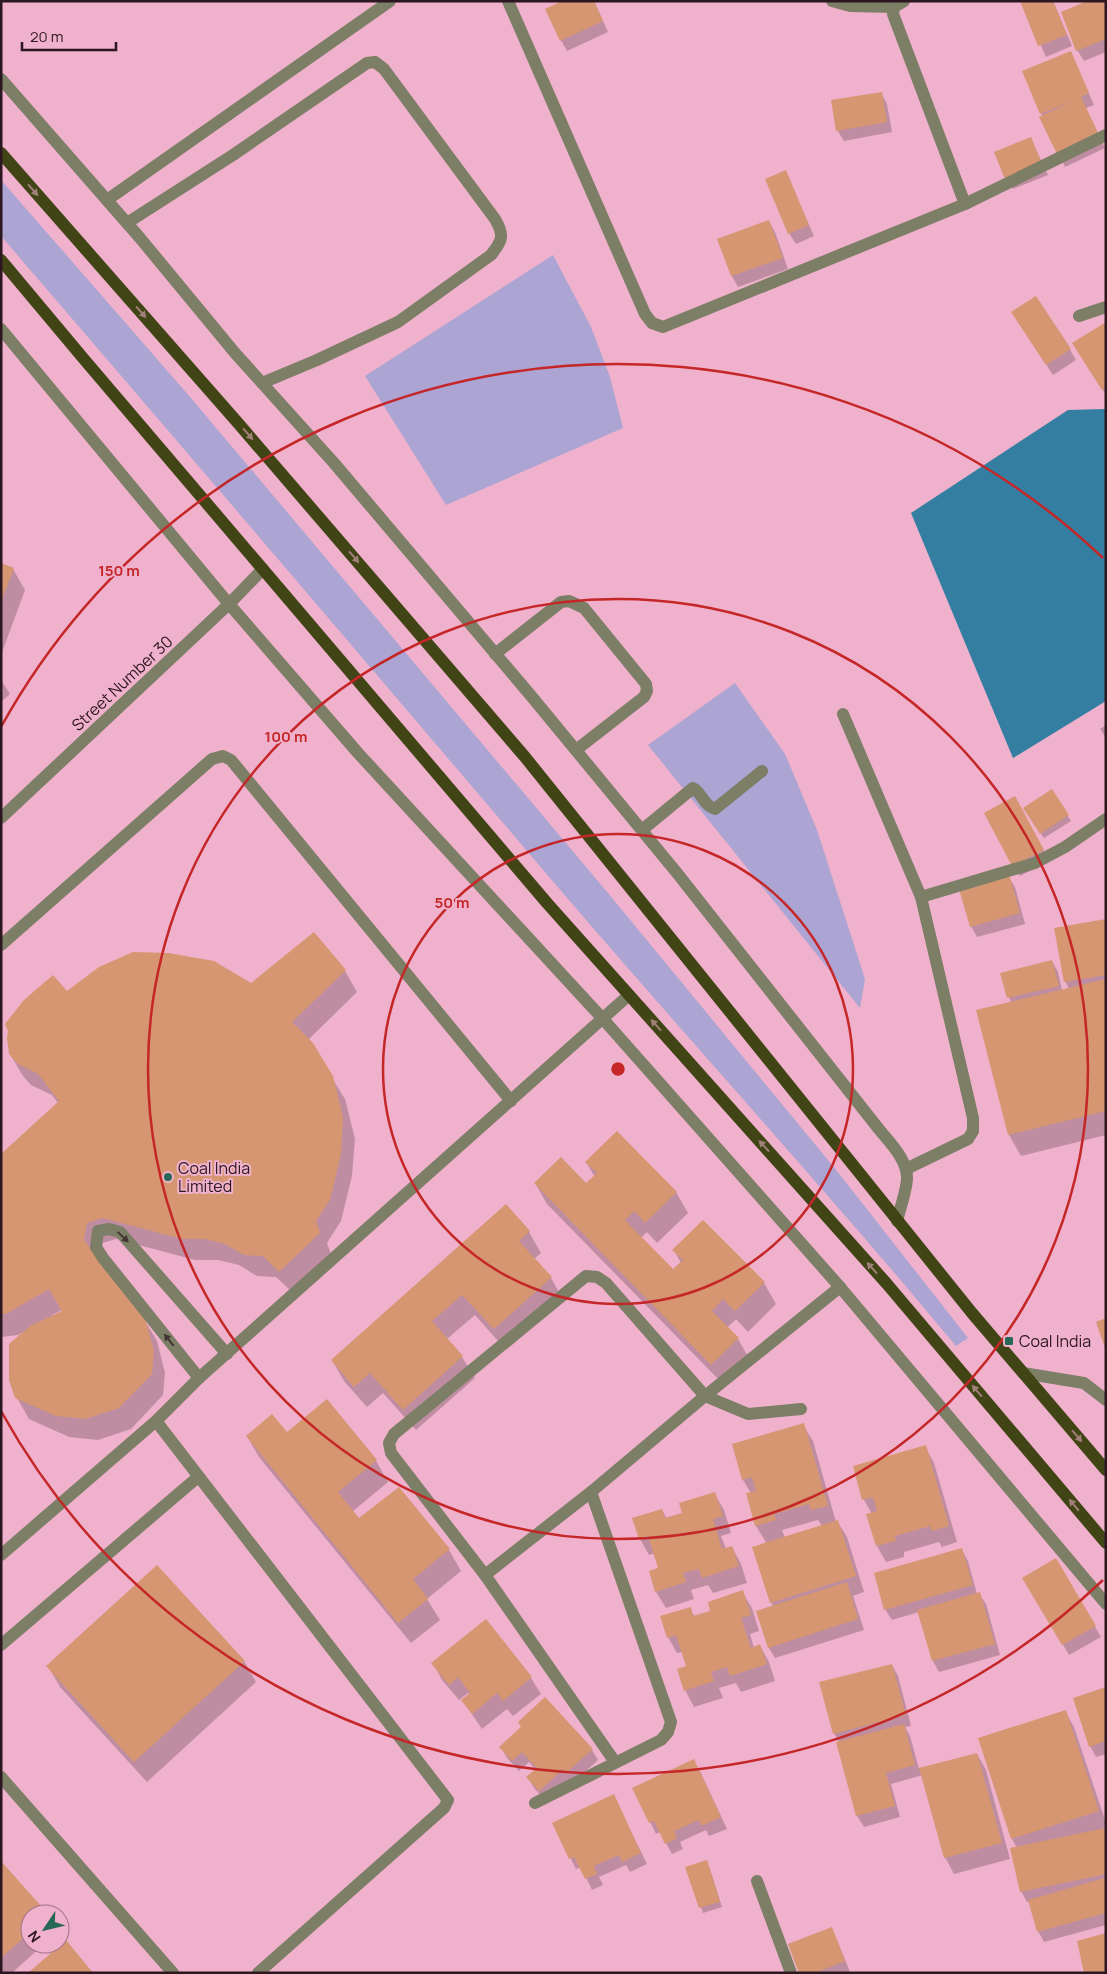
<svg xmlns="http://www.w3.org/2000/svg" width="1107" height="1974" font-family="Manrope,sans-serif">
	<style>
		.green { fill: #aca5d4 }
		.water { fill: #337ea1 }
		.shadow { fill: #0003; fill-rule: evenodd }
		.building { fill: #d59671 }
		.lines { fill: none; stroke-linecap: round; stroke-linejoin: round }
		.minor { stroke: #7c7e66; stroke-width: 12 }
		.major { stroke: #414415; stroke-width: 12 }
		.oneway { fill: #a18079 }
		.oneway2 { fill: #443535 }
		.ring { fill: none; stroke: #c52627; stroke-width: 2.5 }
		.poi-dot { fill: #276755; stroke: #efb1cb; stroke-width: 2 }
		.labels { text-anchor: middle; stroke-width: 4; stroke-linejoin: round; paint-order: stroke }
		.street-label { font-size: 16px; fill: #2c1620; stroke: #efb1cb }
		.poi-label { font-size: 16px; fill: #2c1620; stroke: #efb1cb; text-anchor: start }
		.centre { fill: #c52627; stroke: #efb1cb; stroke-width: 2.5 }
		.ring-label { font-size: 15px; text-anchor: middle; font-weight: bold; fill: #c52627; stroke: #efb1cb; stroke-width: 4; stroke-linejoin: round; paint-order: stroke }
	</style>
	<rect width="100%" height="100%" fill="#efb1cb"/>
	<g class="green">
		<path d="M1,180L191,398L608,893L837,1171L968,1338L956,1346C834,1199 705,1058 580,913C387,687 195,461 1,236Z"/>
		<polygon points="553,255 591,327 610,377 623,428 446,505 365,376"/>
		<polygon points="735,683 785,754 817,830 865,979 860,1008 648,745"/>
	</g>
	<polygon class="water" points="1106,409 1106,701 1013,758 911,513 1068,410"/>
	<g class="shadow">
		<polygon points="594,1 608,32 567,51 561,40"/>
		<polygon points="1021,1 1053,1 1072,46 1046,57"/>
		<polygon points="1106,1 1106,52 1084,61 1077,50"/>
		<polygon points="1071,53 1094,105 1086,108 1105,148 1065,167 1041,113"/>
		<polygon points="881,93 887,104 892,132 844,141 837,130"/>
		<polygon points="1031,139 1048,175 1013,189 1007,179"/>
		<polygon points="785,172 814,236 796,244 789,233"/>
		<polygon points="769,221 775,232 788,269 738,287 732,276 719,240"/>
		<polygon points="1019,323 1070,350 1076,360 1053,375"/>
		<polygon points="1106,323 1106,395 1080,354"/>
		<polygon points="1,564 13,569 25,590 1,655"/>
		<polygon points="1,680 10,694 1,702"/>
		<polygon points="1106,725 1106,738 1100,729"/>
		<polygon points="1052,791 1071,821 1044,838 1028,813"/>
		<polygon points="1021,809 1049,861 1020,876 1013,866"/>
		<polygon points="1008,876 1015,887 1025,924 977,937 971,926"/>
		<polygon points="1106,921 1106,1135 1021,1156 1009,1135 1011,1003 1002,974 1052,961 1058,972 1062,990 1069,989 1065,981"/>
		<path d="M314,934L345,971L357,992L308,1040L345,1099L355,1139L352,1176L341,1221L327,1243L331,1254L292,1292L276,1277L257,1276L239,1265L218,1260H195L116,1239L99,1244L157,1341L165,1373L163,1395L131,1429L98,1440L69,1437L29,1419L17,1398L25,1331L18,1335L1,1337V1155L58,1103L52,1095L31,1085L23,1076L10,1054L67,992L251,984ZM62,1310L64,1312L53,1317L52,1315Z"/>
		<polygon points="586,1162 676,1192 688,1213 657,1243 647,1232 641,1238 673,1271 681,1263 674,1250 764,1283 776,1304 748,1332 736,1319 727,1328 738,1339 750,1360 724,1385 547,1204 535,1183 586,1185 595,1177"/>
		<polygon points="505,1206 529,1232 541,1253 534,1259 551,1278 563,1299 506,1350 475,1315 447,1339 462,1357 475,1378 416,1430 383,1393 367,1407 344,1381 332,1360"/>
		<polygon points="327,1400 376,1461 388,1482 352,1512 359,1520 399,1488 449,1550 461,1571 427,1599 440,1620 411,1643 259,1457 247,1436 287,1433"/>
		<path d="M803,1425L813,1441L836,1522L837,1521L847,1537L864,1592L853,1596L864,1630L775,1658L769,1648L773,1607L771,1602L767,1544L756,1526L747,1494L751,1493L743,1480ZM818,1520L822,1526L785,1538L782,1530Z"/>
		<polygon points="925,1447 934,1463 957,1542 942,1547 939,1542 904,1552 904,1557 886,1562 877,1546 868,1515 872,1514 864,1500 854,1467"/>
		<polygon points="714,1493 724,1510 731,1533 721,1536 726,1549 732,1547 741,1564 747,1583 713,1593 708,1585 691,1590 694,1599 666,1608 656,1592 650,1572 660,1569 655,1553 649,1555 640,1539 634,1519 662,1510 667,1519 684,1513"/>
		<polygon points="962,1550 968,1561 977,1594 979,1594 986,1604 1000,1655 939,1672 933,1661 919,1612 892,1620 885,1609"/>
		<polygon points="1055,1560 1101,1637 1069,1655 1024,1578"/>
		<polygon points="742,1592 752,1608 759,1631 750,1634 754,1648 760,1646 769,1662 775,1681 741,1692 736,1683 719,1688 723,1698 694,1707 685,1690 688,1667 683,1652 677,1653 668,1637 690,1609 695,1617 712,1612"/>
		<polygon points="486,1621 531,1678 541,1694 513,1716 507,1709 482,1729 463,1701 470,1695 468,1693 459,1700 442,1680 433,1663"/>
		<polygon points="244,1661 256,1682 147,1782 60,1687 48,1666"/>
		<polygon points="892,1665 898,1676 911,1726 905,1727 910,1736 919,1769 977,1754 986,1770 1010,1859 954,1874 945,1857 923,1775 891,1784 900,1817 864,1827 857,1816 837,1743 839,1742 834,1733"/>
		<polygon points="1106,1688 1106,1754 1096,1757 1090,1746"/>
		<polygon points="1065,1711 1074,1727 1106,1823 1106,1827 1103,1828 1106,1832 1106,1925 1044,1942 1038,1931 1030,1902 1027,1902 1021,1891 1017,1848 1012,1839"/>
		<polygon points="522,1728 592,1750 598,1760 573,1783 546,1801 534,1788 528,1777 536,1770 529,1762 519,1771 507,1758 501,1747"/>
		<polygon points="700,1771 727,1829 709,1836 706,1830 680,1842 683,1849 672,1854 660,1832 656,1834 634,1788"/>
		<polygon points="619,1807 647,1864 630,1872 626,1865 599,1877 603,1885 592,1890 581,1867 576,1869 554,1824"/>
		<polygon points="1,1863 47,1914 30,1914 30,1944 44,1944 12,1973 1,1973"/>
		<polygon points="709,1866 722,1907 703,1913 687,1868"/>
		<polygon points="831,1929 837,1940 850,1972 800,1973"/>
	</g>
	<g class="building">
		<polygon points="562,1 594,1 603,21 560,41 545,9"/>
		<polygon points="1020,1 1053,1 1067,35 1038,46"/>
		<polygon points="1087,1 1106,1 1106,39 1076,51 1061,12"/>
		<polygon points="1071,51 1089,93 1081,97 1100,137 1058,156 1039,117 1073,101 1040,114 1022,71"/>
		<polygon points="882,92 887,122 836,131 831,100"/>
		<polygon points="1031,137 1042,164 1005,179 994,152"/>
		<polygon points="786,170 809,225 788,234 765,179"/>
		<polygon points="769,220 783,258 731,276 717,239"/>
		<polygon points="1036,296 1071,349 1046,365 1011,312"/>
		<polygon points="1106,322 1106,387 1102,390 1072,343"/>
		<polygon points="1,563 14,568 1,602"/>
		<polygon points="1052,789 1069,815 1040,834 1023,808"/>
		<polygon points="1015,796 1044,850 1012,866 984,813"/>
		<polygon points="1009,874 1020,913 970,927 959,889"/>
		<polygon points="1106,919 1106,975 1064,982 1054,928"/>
		<polygon points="314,932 346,970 292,1022 313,1043 333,1076 343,1117 341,1154 330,1200 316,1221 320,1233 279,1272 263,1256 244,1255 225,1244 205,1239 182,1239 103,1218 87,1223 84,1240 145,1318 154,1351 152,1374 119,1408 85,1419 56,1416 15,1398 9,1380 9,1344 30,1326 62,1311 49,1289 6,1314 1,1314 1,1154 59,1101 38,1074 18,1064 9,1054 7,1038 8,1031 5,1024 24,1000 53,975 67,991 99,967 133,952 168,953 214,961 251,983"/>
		<polygon points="1052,960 1059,986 1007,998 1000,973"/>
		<polygon points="1106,979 1106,1111 1008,1135 976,1010"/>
		<polygon points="617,1131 677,1192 645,1223 634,1211 625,1220 673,1269 683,1260 672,1250 703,1220 765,1282 735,1311 723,1299 712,1311 739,1338 711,1365 534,1183 561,1157 586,1183 597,1173 585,1162"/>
		<polygon points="506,1204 530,1231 519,1241 552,1277 494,1329 462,1295 432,1321 463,1356 403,1410 370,1373 354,1387 331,1360"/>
		<polygon points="1106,1318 1106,1348 1105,1348 1096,1322"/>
		<polygon points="327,1399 377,1460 338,1492 359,1518 399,1487 450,1549 413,1579 428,1599 398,1623 246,1436 272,1414 287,1432"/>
		<polygon points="804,1423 828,1506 811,1510 809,1504 774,1514 776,1520 755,1526 746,1493 756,1491 752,1477 742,1480 732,1444"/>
		<polygon points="926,1445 949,1526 932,1531 930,1526 895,1536 896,1541 876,1546 866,1514 877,1511 873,1497 862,1500 853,1466"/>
		<polygon points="715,1492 723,1516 713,1519 722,1549 732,1546 739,1566 702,1578 699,1569 683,1573 686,1582 655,1592 649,1571 658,1568 648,1536 639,1539 632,1518 662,1509 665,1518 682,1513 679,1503"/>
		<polygon points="838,1520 856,1576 770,1603 752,1547"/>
		<polygon points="962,1548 973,1585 884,1610 874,1573"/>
		<polygon points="1056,1558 1096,1626 1062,1645 1022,1578"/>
		<polygon points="157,1565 245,1661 134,1762 46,1666"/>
		<polygon points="847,1582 858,1619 768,1648 756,1611"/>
		<polygon points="743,1590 751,1615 741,1618 751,1648 760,1644 767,1664 730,1676 727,1667 711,1672 714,1681 684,1691 677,1669 686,1666 676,1635 667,1638 660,1616 691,1607 693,1616 710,1611 708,1602"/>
		<polygon points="980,1592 995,1644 932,1661 917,1610"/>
		<polygon points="486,1619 532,1677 503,1701 497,1693 472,1714 461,1700 470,1693 458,1677 449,1685 431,1663"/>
		<polygon points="892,1664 906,1715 833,1734 819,1682"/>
		<polygon points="1106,1687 1106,1741 1089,1747 1073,1698"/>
		<polygon points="545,1697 593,1749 566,1773 563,1769 539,1791 526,1777 537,1768 522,1752 512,1761 499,1747 521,1727 518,1722"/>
		<polygon points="1066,1710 1099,1811 1011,1839 978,1738"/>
		<polygon points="904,1724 915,1765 886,1773 895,1806 856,1816 836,1742"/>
		<polygon points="977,1753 1002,1843 944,1858 919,1768"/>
		<polygon points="694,1759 721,1817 702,1826 699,1820 674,1831 677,1838 665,1844 654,1821 649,1823 632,1788"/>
		<polygon points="614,1794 641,1853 622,1862 619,1855 594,1866 597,1874 585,1879 574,1857 569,1859 552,1823"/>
		<polygon points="1105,1828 1106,1874 1020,1892 1010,1848"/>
		<polygon points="707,1860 720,1902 699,1908 685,1867"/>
		<polygon points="1,1861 48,1914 30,1914 30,1932 1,1958"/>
		<polygon points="1105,1878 1106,1913 1037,1932 1028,1900"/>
		<polygon points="832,1927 845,1961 815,1973 799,1973 788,1944"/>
		<polygon points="1106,1933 1106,1973 1084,1973 1077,1941"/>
		<polygon points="66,1940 93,1973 28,1973"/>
	</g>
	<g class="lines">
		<g class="minor">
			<polyline points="508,1 645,314 652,323 663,327 965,204 1106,135"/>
			<polyline points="832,1 850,6 894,7"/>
			<polyline points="904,1 894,7 893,14 965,204"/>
			<path d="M1,79L140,238L235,353L334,463L532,697L677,873L878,1128C889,1142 908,1160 907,1179C906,1193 900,1208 897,1221"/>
			<polyline points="107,200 390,1"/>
			<path d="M127,223L233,155L367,63L375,62L384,69L495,219C505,236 502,241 491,255L398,322L317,360L262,383"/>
			<polyline points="1079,316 1106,307"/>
			<polyline points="1,329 229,604 358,753 603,1019 840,1287 1106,1604"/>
			<polyline points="495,654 561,602 569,601 584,608 646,684 647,691 644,697 576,750"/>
			<polyline points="843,714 921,897"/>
			<polyline points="1,818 229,604 263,569"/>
			<path d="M642,830L693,788C702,793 704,806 715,809L762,771"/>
			<polyline points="1,945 212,759 223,756 231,760 511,1101"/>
			<polyline points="906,1169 968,1139 973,1131 973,1118 921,897 1035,863 1065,847 1106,819"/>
			<polyline points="1023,1373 1084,1383 1106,1400"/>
			<polyline points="199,1378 103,1258 96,1247 98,1231 109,1229 120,1232 227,1354"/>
			<polyline points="156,1421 448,1800 444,1808 258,1973"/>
			<polyline points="1,1555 156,1421 199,1378 629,995"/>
			<polyline points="485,1575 591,1492 705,1396 840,1287"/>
			<polyline points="1,1645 198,1477"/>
			<polyline points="615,1762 485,1575 391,1453 389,1443 394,1434 586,1276 597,1277 606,1283 705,1396 748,1414 801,1409"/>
			<polyline points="1,1777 173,1973"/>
			<polyline points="535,1803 661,1740 668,1732 671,1722 591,1492"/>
			<polyline points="757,1881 791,1973"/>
		</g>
		<g class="major">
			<polyline points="1,153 238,423 525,757 972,1313 1106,1470"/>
			<polyline points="1,260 83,358 547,903 887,1284 1106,1543"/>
		</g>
	</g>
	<defs><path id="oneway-solid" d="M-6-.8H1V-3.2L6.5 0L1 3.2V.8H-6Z" transform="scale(1.25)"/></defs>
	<g class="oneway">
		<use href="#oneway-solid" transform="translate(33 190) rotate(49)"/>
		<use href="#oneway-solid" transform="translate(141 312) rotate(49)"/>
		<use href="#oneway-solid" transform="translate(248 434) rotate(49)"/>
		<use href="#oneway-solid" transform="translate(354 557) rotate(49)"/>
		<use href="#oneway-solid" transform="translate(656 1025) rotate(-132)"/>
		<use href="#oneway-solid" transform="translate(764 1146) rotate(-132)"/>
		<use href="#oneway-solid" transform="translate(872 1268) rotate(-132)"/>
		<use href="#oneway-solid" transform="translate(977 1391) rotate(-131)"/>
		<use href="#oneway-solid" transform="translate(1077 1436) rotate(49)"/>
		<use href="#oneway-solid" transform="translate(1074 1505) rotate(-130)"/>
	</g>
	<g class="oneway2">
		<use href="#oneway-solid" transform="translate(123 1237) rotate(43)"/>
		<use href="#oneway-solid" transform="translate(169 1340) rotate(-129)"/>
	</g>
	<g class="ring">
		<circle cx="618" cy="1069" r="235"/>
		<circle cx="618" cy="1069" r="470"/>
		<path d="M1103 1580A705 705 0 0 1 1 1411M1 727A705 705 0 0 1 1103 558"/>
	</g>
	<g class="poi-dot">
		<circle cx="168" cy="1177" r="5"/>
		<rect x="1004" y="1336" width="10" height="10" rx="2.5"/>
	</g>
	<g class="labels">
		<g class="street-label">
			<text transform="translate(122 683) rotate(-43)" y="6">Street Number 30</text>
		</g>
		<g class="poi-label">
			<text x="178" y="1174">Coal India<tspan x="178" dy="18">Limited</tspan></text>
			<text x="1019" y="1347">Coal India</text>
		</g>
	</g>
	<circle cx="618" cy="1069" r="8" class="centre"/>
	<g class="ring-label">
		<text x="119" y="576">150 m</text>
		<text x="286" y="742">100 m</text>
		<text x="452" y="908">50 m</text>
	</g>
	<rect width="1107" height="1974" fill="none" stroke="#2c1620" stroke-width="5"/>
	<g transform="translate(45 1929) rotate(235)"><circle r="24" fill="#efb1cb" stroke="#a17387"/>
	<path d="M0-4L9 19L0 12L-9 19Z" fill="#276755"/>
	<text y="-8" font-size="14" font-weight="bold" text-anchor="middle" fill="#2c1620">N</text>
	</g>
	<path d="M22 42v8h94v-8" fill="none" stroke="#2c1620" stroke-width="2.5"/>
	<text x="30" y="42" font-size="15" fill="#2c1620" stroke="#efb1cb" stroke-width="4" paint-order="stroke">20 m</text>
</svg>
